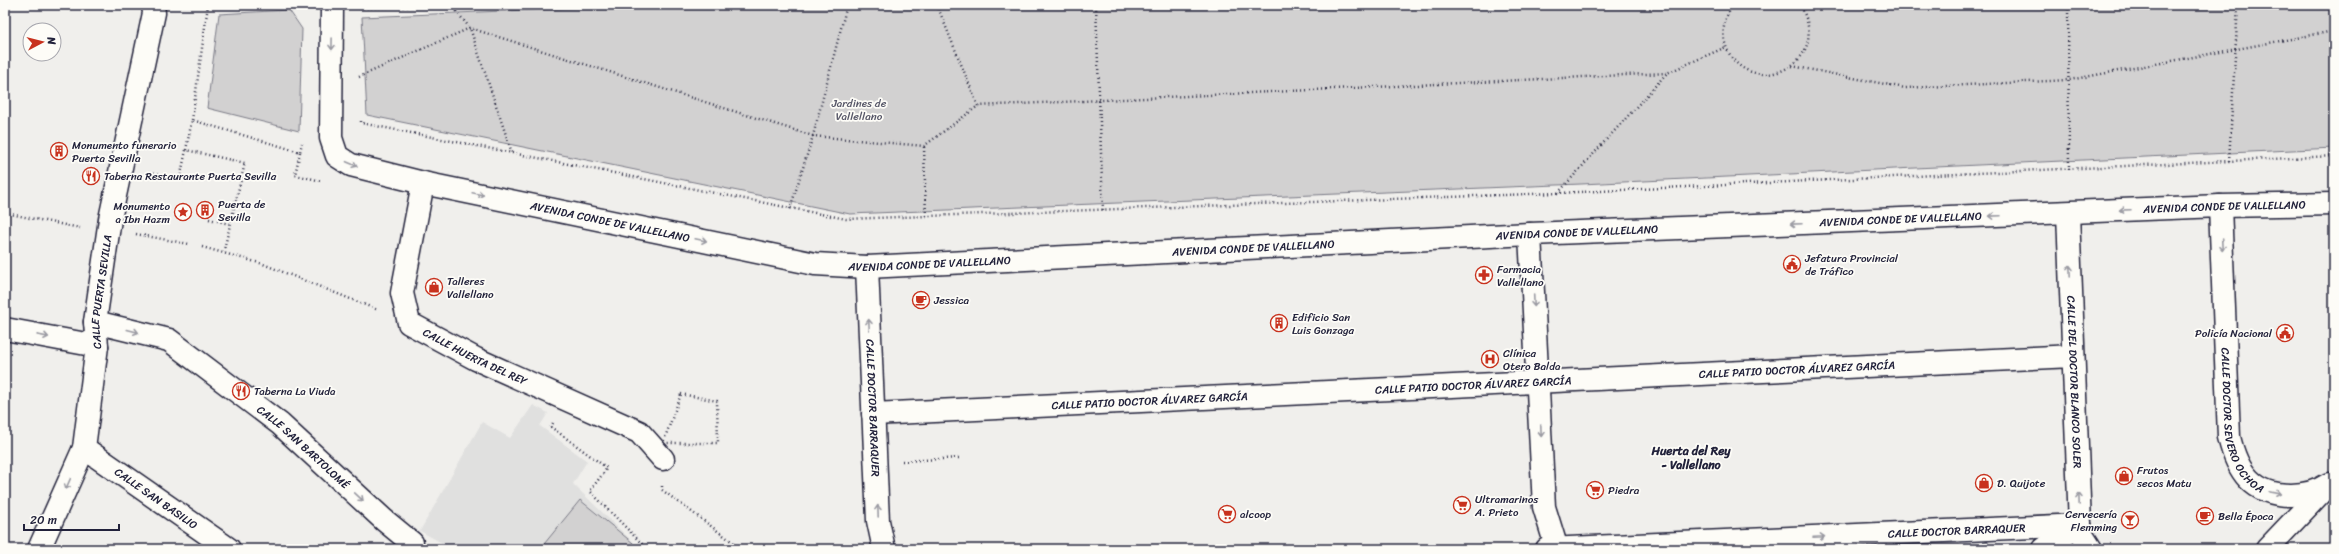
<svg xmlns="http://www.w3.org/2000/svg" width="2339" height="554" font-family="Sriracha,sans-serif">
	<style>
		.built { fill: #e0e0df }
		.green { fill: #d2d1d1; stroke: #7a7a86 }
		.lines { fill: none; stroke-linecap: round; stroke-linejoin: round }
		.minor-casing { stroke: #22223b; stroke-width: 25 }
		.path { stroke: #22223b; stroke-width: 2.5; stroke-dasharray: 1 3; stroke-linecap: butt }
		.minor { stroke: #fdfcf7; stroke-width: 22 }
		.oneway { stroke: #9a9aa2 }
		.labels { text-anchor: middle; stroke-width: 3.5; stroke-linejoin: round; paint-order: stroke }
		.park-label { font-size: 11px; fill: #575768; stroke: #fdfcf7 }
		.poi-label { font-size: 11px; fill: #22223b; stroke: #fdfcf7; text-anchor: start }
		.street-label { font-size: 11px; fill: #22223b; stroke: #fdfcf7 }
		.neighbourhood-label { font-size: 12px; font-weight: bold; fill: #22223b; stroke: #fdfcf7 }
	</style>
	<rect width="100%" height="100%" fill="#f0efec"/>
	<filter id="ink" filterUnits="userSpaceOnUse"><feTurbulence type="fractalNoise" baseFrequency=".025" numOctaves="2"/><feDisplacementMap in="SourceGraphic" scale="8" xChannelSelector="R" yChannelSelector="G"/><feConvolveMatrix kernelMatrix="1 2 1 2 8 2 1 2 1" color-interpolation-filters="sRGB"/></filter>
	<g filter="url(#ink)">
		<polygon class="built" points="533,405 548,413 540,426 587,461 573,484 640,549 460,549 457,547 453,549 420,531 482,422 510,438"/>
		<g class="green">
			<polygon points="645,5 2332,5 2334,148 1581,184 850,214 367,115 362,17"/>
			<polygon points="289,10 302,29 299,131 207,108 219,14"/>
			<polygon points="580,500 633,543 627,549 540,549"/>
		</g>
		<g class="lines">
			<g class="minor-casing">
				<g id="minor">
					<path id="s1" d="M332,5L331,138L337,156L351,165L423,183L815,264L867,267L1530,234L2220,206L2334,204"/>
					<path id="s2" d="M423,183L402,293L409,323L476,359L639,432L663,459"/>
					<path id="s3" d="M2220,206L2229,437C2237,471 2252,495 2291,495C2305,495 2317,492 2329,484"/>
					<path id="s4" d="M2068,213L2080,525L2082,535L2091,549"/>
					<polyline points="1530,234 1544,507 1557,549"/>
					<path id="s5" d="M867,267L878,521L884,549"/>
					<path id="s6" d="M95,322L169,340L280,424L384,520L412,543L408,549"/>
					<polyline points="5,329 97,346"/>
					<path id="s7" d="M873,414L2073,356"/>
					<path id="s8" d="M84,448L229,549"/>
					<path id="s9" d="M39,549L84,448L97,346L95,322L110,219L154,13L153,5"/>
					<path id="s10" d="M1547,549L2080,525"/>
					<polyline points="2044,549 2080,525"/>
					<polyline points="2267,549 2325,488"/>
				</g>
			</g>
			<g class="path">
				<polyline points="451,5 470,28 512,153"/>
				<polyline points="937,5 978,106"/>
				<polyline points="1096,5 1103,211"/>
				<path d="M1734,5C1726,14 1722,27 1724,39C1738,104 1838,70 1800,5"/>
				<polyline points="2068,5 2069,170"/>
				<polyline points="359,8 438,5"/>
				<polyline points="1792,66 1905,88 2069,80 2334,31"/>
				<polyline points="359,77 470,28 813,136 924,146 978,106 1667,73"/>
				<polyline points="192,120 208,5"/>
				<polyline points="361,121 361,123 846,219 1558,193 2334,156"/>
				<polyline points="924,147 926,218"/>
				<polyline points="186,150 192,120 300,152 302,143"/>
				<polyline points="300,152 295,175 322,181"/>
				<polyline points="2229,161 2238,5"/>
				<polyline points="149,173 180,179 186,150 245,163 223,254"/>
				<polyline points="1558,193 1667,73 1726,47"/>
				<polyline points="790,209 813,136 847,5"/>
				<polyline points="5,213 80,228"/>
				<polyline points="209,219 230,224"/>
				<polyline points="136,234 189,244"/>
				<polyline points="202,247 263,264 378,310"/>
				<polygon points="681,394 717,401 718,443 663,443"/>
				<polyline points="553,423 551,427 607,468 590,491 647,549"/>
				<polyline points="902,461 960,458"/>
				<polyline points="662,486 662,490 742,549"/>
			</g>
			<use href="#minor" class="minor"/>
		</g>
		<defs><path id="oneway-shaft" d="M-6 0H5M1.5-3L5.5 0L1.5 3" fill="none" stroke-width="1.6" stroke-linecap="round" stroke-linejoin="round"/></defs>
		<g class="oneway">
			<use href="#oneway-shaft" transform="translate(332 44) rotate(91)"/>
			<use href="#oneway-shaft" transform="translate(352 164) rotate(23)"/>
			<use href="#oneway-shaft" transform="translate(478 194) rotate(12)"/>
			<use href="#oneway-shaft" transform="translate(2125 210) rotate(178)"/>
			<use href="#oneway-shaft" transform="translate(1995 216) rotate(178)"/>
			<use href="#oneway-shaft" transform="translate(1796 224) rotate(178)"/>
			<use href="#oneway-shaft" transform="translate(701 240) rotate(12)"/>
			<use href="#oneway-shaft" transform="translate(2222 245) rotate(87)"/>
			<use href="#oneway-shaft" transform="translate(2070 271) rotate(-92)"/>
			<use href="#oneway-shaft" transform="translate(1534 301) rotate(87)"/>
			<use href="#oneway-shaft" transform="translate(869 325) rotate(-93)"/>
			<use href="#oneway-shaft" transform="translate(133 331) rotate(15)"/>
			<use href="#oneway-shaft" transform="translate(43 336) rotate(11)"/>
			<use href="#oneway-shaft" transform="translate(1541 431) rotate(88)"/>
			<use href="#oneway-shaft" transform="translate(68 484) rotate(114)"/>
			<use href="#oneway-shaft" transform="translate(2275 493) rotate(11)"/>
			<use href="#oneway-shaft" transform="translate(359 497) rotate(43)"/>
			<use href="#oneway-shaft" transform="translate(2079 499) rotate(-92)"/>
			<use href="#oneway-shaft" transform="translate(878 511) rotate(-92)"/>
			<use href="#oneway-shaft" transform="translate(1819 537) rotate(-3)"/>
		</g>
	</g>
	<defs>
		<g id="building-ring" transform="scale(0.9)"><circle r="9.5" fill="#fdfcf7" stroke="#c8321e" stroke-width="1.5"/><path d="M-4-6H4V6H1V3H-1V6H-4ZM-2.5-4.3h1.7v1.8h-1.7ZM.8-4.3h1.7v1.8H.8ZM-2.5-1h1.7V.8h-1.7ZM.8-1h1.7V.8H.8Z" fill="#c8321e"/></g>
		<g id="restaurant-ring" transform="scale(0.9)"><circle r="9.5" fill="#fdfcf7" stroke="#c8321e" stroke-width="1.5"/><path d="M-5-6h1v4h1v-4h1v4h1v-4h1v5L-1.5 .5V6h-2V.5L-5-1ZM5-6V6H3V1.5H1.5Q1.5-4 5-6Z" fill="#c8321e"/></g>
		<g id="sight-ring" transform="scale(0.9)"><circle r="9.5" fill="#fdfcf7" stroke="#c8321e" stroke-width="1.5"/><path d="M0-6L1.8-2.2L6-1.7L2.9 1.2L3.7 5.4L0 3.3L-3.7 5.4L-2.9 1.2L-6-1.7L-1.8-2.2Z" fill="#c8321e"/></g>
		<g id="civic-ring" transform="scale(0.9)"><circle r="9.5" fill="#fdfcf7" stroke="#c8321e" stroke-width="1.5"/><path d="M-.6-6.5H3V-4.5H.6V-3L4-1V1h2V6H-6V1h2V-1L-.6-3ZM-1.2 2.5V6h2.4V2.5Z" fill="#c8321e"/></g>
		<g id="pharmacy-ring" transform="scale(0.9)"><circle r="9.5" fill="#fdfcf7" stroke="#c8321e" stroke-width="1.5"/><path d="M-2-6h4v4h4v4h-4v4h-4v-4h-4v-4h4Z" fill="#c8321e"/></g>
		<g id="shop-ring" transform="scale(0.9)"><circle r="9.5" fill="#fdfcf7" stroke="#c8321e" stroke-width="1.5"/><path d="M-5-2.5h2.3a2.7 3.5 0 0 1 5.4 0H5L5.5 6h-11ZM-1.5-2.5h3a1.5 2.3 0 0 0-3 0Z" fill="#c8321e"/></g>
		<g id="cafe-ring" transform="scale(0.9)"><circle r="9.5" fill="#fdfcf7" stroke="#c8321e" stroke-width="1.5"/><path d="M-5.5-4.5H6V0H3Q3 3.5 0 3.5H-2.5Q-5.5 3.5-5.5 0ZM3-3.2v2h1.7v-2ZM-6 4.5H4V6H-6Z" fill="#c8321e"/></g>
		<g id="hospital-ring" transform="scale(0.9)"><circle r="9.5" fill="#fdfcf7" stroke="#c8321e" stroke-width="1.5"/><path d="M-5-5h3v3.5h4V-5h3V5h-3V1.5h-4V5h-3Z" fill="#c8321e"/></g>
		<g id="supermarket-ring" transform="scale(0.9)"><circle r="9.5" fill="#fdfcf7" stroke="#c8321e" stroke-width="1.5"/><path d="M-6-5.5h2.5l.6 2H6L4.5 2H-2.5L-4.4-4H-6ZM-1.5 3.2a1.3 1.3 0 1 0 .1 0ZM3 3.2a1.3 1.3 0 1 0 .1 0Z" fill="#c8321e"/></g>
		<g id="bar-ring" transform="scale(0.9)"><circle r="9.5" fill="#fdfcf7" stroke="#c8321e" stroke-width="1.5"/><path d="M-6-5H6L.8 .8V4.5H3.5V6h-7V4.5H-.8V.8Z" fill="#c8321e"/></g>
	</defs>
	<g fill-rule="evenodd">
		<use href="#building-ring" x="59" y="151"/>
		<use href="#restaurant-ring" x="91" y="176"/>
		<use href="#building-ring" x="205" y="210"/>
		<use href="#sight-ring" x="183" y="212"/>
		<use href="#civic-ring" x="1792" y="264"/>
		<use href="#pharmacy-ring" x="1484" y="275"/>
		<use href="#shop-ring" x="434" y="287"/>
		<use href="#cafe-ring" x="921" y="300"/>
		<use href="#building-ring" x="1279" y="323"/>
		<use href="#civic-ring" x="2285" y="333"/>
		<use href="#hospital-ring" x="1490" y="359"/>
		<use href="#restaurant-ring" x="241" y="391"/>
		<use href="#shop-ring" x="2124" y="476"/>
		<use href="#shop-ring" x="1984" y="483"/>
		<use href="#supermarket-ring" x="1595" y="490"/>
		<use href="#supermarket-ring" x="1462" y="505"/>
		<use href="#supermarket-ring" x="1227" y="514"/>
		<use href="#cafe-ring" x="2205" y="516"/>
		<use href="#bar-ring" x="2130" y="520"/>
	</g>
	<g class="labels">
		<g class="park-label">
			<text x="859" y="107">Jardines de<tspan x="859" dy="13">Vallellano</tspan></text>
		</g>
		<g class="poi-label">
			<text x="72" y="149">Monumento funerario<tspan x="72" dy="13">Puerta Sevilla</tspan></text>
			<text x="104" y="180">Taberna Restaurante Puerta Sevilla</text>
			<text x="218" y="208">Puerta de<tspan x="218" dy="13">Sevilla</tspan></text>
			<text x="170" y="210" text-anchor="end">Monumento<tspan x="170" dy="13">a Ibn Hazm</tspan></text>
			<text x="1805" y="262">Jefatura Provincial<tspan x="1805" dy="13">de Tráfico</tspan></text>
			<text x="1497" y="273">Farmacia<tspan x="1497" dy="13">Vallellano</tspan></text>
			<text x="447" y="285">Talleres<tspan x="447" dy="13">Vallellano</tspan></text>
			<text x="934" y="304">Jessica</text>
			<text x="1292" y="321">Edificio San<tspan x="1292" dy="13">Luis Gonzaga</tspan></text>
			<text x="2272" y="337" text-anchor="end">Policía Nacional</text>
			<text x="1503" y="357">Clínica<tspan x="1503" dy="13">Otero Balda</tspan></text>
			<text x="254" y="395">Taberna La Viuda</text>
			<text x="2137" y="474">Frutos<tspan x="2137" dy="13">secos Matu</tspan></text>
			<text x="1997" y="487">D. Quijote</text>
			<text x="1608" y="494">Piedra</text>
			<text x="1475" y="503">Ultramarinos<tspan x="1475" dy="13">A. Prieto</tspan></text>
			<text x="1240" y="518">alcoop</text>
			<text x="2117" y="518" text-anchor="end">Cervecería<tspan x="2117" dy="13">Flemming</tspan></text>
			<text x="2218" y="520">Bella Época</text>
		</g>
		<g class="street-label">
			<text dy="4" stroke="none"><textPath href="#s1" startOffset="2054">AVENIDA CONDE DE VALLELLANO</textPath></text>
			<text dy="4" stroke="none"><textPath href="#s1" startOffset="1730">AVENIDA CONDE DE VALLELLANO</textPath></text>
			<text dy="4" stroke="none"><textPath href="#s1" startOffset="434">AVENIDA CONDE DE VALLELLANO</textPath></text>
			<text dy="4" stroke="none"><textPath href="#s1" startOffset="1406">AVENIDA CONDE DE VALLELLANO</textPath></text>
			<text dy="4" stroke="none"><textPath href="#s1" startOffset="1082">AVENIDA CONDE DE VALLELLANO</textPath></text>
			<text dy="4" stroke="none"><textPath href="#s1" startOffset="758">AVENIDA CONDE DE VALLELLANO</textPath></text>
			<text dy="4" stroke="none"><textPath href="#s9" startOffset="268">CALLE PUERTA SEVILLA</textPath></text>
			<text dy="4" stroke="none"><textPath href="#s2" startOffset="217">CALLE HUERTA DEL REY</textPath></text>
			<text dy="4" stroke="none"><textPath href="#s7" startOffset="925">CALLE PATIO DOCTOR ÁLVAREZ GARCÍA</textPath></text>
			<text dy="4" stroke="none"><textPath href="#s4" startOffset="169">CALLE DEL DOCTOR BLANCO SOLER</textPath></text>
			<text dy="4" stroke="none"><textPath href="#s7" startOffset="601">CALLE PATIO DOCTOR ÁLVAREZ GARCÍA</textPath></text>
			<text dy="4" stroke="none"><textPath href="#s7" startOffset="277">CALLE PATIO DOCTOR ÁLVAREZ GARCÍA</textPath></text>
			<text dy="4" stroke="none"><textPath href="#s5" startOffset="141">CALLE DOCTOR BARRAQUER</textPath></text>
			<text dy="4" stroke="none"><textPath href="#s3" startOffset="219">CALLE DOCTOR SEVERO OCHOA</textPath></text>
			<text dy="4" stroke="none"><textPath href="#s6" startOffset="248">CALLE SAN BARTOLOMÉ</textPath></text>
			<text dy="4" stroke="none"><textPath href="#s8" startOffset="88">CALLE SAN BASILIO</textPath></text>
			<text dy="4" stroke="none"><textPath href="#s10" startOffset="410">CALLE DOCTOR BARRAQUER</textPath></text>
		</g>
		<g class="neighbourhood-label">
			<text x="1691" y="455">Huerta del Rey<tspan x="1691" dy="14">- Vallellano</tspan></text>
		</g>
	</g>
	<rect width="2339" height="554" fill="none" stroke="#fdfcf7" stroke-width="20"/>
	<rect x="10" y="10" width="2319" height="534" fill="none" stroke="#22223b" stroke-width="1.5" filter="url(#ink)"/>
	<g transform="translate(42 42) rotate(83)"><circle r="19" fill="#fdfcf7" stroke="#a5a5ac"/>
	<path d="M0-3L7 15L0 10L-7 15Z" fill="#c8321e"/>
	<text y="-6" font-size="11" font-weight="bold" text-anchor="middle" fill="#22223b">N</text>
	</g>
	<path d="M24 524v6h95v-6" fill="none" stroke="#22223b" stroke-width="2"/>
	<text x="30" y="524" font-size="12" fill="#22223b" stroke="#fdfcf7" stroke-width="3" paint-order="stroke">20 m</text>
</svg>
